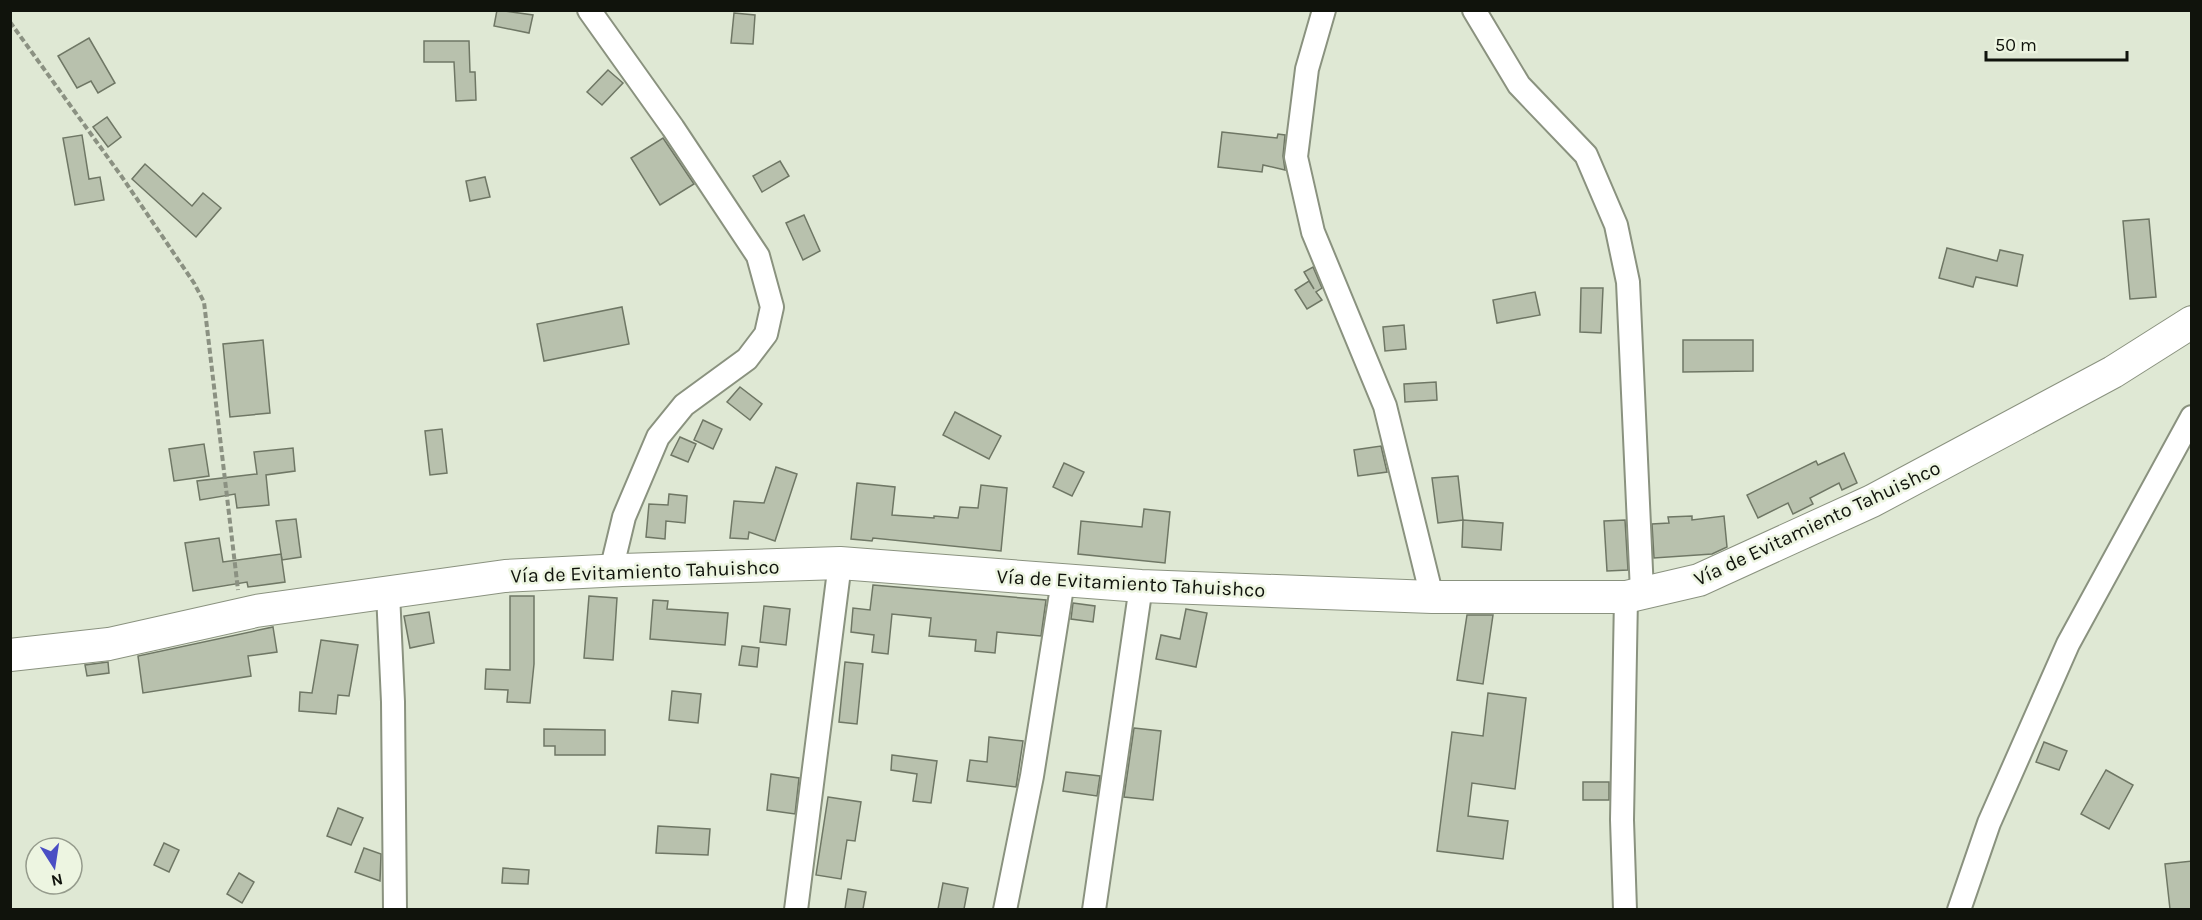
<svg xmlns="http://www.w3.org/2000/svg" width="2202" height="920" font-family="Karla,sans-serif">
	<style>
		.building { fill: #b8c1ad; stroke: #6f7765; stroke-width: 1.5 }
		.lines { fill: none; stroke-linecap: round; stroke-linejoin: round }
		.street-casing { stroke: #8a927f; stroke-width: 26 }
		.secondary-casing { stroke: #8a927f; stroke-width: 34 }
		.path { stroke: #8b9182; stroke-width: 4; stroke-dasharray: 6 3; stroke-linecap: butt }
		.street { stroke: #fff; stroke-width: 22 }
		.secondary { stroke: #fff; stroke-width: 32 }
		.labels { text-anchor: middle; stroke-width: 5; stroke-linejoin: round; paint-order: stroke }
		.street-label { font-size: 20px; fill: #10130c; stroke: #edf5e1 }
	</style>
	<rect width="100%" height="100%" fill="#dfe8d4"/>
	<g class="building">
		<polygon points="497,10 533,15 529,33 494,26"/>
		<polygon points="734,13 755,15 753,44 731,43"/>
		<polygon points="89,38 115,83 98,93 91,81 77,88 58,56"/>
		<polygon points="424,41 469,41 470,72 475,72 476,100 456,101 454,62 424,62"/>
		<polygon points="608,70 623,83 602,105 587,92"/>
		<polygon points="107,117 121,137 108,147 93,127"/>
		<polygon points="1222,132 1277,138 1278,134 1285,135 1283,156 1285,170 1263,165 1262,172 1218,167"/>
		<polygon points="82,135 89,179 100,177 104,200 75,205 63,138"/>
		<polygon points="663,138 694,184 660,205 631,158"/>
		<polygon points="780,161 789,176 762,192 753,176"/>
		<polygon points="145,164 192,206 203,193 221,208 196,237 132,179"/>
		<polygon points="485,177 490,197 470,201 466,181"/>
		<polygon points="804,215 820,251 803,260 786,223"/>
		<polygon points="2149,219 2156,297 2130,299 2123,221"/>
		<polygon points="1947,248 1997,261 2000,250 2023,255 2017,286 1976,277 1973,287 1939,278"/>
		<polygon points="1313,267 1322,288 1316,292 1322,300 1307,309 1295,290 1309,281 1314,289 1304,272"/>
		<polygon points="1581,288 1603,288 1601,333 1580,332"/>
		<polygon points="1535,292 1540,315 1497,323 1493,300"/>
		<polygon points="622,307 629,344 544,361 537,324"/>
		<polygon points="1404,325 1406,349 1385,351 1383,327"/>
		<polygon points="263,340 270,413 230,417 223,344"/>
		<polygon points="1683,340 1753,340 1753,371 1683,372"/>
		<polygon points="1436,382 1437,400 1405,402 1404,384"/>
		<polygon points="740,387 762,404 750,420 727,402"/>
		<polygon points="955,412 1001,436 989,459 943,435"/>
		<polygon points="703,420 722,429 713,449 694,440"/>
		<polygon points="442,429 447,473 430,475 425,431"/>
		<polygon points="680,437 696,444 688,462 671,455"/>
		<polygon points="204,444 209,476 174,481 169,449"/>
		<polygon points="1381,446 1387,472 1358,476 1354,450"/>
		<polygon points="293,448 295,471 266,475 269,505 237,508 235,494 200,500 197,481 257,474 254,452"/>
		<polygon points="1844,453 1857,483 1842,490 1839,483 1810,498 1813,504 1793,514 1788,503 1758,518 1747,495 1816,461 1818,465"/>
		<polygon points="1064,463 1084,472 1072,496 1053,487"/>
		<polygon points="776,467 797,474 775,541 749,532 748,539 730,538 734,501 764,503"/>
		<polygon points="1458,476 1463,520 1438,523 1432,478"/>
		<polygon points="857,483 895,487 892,515 934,518 934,516 958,518 960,507 978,508 981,485 1007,488 1001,551 873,538 872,541 851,539"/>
		<polygon points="669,494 687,496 685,523 666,521 665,539 646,537 649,504 668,505"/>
		<polygon points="1144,509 1170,512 1165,563 1078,554 1081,521 1142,527"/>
		<polygon points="1692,516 1692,520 1724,516 1727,547 1712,554 1654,558 1652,524 1669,523 1668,517"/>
		<polygon points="296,519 301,557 282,560 276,521"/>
		<polygon points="1463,520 1503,523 1501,550 1462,547"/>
		<polygon points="1625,520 1628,570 1607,571 1604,521"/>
		<polygon points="219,538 223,562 281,554 285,582 248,587 247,582 193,591 185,543"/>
		<polygon points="873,585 1046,600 1041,636 997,632 995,653 975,651 976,640 929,636 931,618 892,614 888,654 872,652 874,635 851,632 853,608 870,610"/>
		<polygon points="510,596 534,596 534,664 530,703 507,702 508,690 485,689 486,669 510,670"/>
		<polygon points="589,596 617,598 613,660 584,658"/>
		<polygon points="653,600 668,601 667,609 728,613 725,645 650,639"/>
		<polygon points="1073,603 1095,606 1093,622 1071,619"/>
		<polygon points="764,606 790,609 786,645 760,642"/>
		<polygon points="1186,609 1207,613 1196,667 1156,659 1161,635 1180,639"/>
		<polygon points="429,612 434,643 410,648 404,616"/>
		<polygon points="1467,615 1493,615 1483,684 1457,680"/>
		<polygon points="273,627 277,652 248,656 251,676 143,693 138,656"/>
		<polygon points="321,640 358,645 349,696 338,695 336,714 299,711 300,692 312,693"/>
		<polygon points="742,646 759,648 757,667 739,665"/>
		<polygon points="108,662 109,673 87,676 85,665"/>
		<polygon points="845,662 863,664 857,724 839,722"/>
		<polygon points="672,691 701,694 698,723 669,720"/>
		<polygon points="1488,693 1526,698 1515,789 1472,783 1468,816 1508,821 1503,859 1437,851 1452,732 1483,736"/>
		<polygon points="1134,728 1161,731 1153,800 1124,797"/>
		<polygon points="544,729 605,730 605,755 555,755 555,746 544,746"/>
		<polygon points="989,737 1023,741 1016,787 967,781 970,760 987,762"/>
		<polygon points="2044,742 2067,751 2059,770 2036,762"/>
		<polygon points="892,755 937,761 931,803 913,801 917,774 891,770"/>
		<polygon points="2106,770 2133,785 2109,829 2081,814"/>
		<polygon points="1066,772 1100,776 1097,796 1063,791"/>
		<polygon points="771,774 799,778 795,814 767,810"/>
		<rect x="1583" y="782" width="26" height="18"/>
		<polygon points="828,797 861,802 855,841 847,840 841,879 816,875"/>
		<polygon points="338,808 363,818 351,845 327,836"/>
		<polygon points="658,826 710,829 708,855 656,853"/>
		<polygon points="164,843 179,850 169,872 154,865"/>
		<polygon points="364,848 381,854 380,881 355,872"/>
		<polygon points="2192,861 2192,909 2170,909 2165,864"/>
		<polygon points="503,868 529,870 528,884 502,883"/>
		<polygon points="239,873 254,882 242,903 227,894"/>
		<polygon points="943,883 968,888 964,909 938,909"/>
		<polygon points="848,889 866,892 863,909 845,909"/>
	</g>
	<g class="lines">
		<g class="street-casing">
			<g id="street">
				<polyline points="589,10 673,128 758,256 772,307 766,334 747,359 684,405 658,437 624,517 611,571"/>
				<polyline points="1324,10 1307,69 1296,157 1313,232 1385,406 1432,597"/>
				<polyline points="1474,10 1519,85 1586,155 1616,225 1628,282 1642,592"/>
				<polyline points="388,593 393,702 395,910"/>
				<polyline points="796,910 840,563"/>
				<polyline points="1005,910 1032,776 1063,581"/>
				<polyline points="1094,910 1141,586"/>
				<polyline points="1625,910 1622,820 1626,597"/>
				<polyline points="1959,910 1989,823 2068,644 2192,417"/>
			</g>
		</g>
		<g class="secondary-casing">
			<polyline id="secondary" points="10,655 109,644 256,611 505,576 622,570 840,563 1141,586 1432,597 1626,597 1699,580 1872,501 2113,372 2192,322"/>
		</g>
		<polyline class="path" points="10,22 122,177 194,283 204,302 238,590"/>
		<use href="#street" class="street"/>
		<use href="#secondary" class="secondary"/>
	</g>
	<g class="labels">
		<g class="street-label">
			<text transform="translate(1817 523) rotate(-25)" y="7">Vía de Evitamiento Tahuishco</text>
			<text transform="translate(645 571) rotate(-2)" y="7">Vía de Evitamiento Tahuishco</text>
			<text transform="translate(1131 583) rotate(3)" y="7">Vía de Evitamiento Tahuishco</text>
		</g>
	</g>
	<rect width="2202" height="920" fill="none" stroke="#10130c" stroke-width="24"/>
	<g transform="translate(54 866) rotate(168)"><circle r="28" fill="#edf5e1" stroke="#959b8c" stroke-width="1.5"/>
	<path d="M0-4.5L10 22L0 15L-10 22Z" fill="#4a4ec4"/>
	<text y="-9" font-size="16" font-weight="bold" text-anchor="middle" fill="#10130c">N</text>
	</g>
	<path d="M1986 51v9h141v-9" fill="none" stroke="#10130c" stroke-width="3"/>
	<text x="1995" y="51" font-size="18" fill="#10130c" stroke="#edf5e1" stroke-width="4.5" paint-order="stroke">50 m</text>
</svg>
